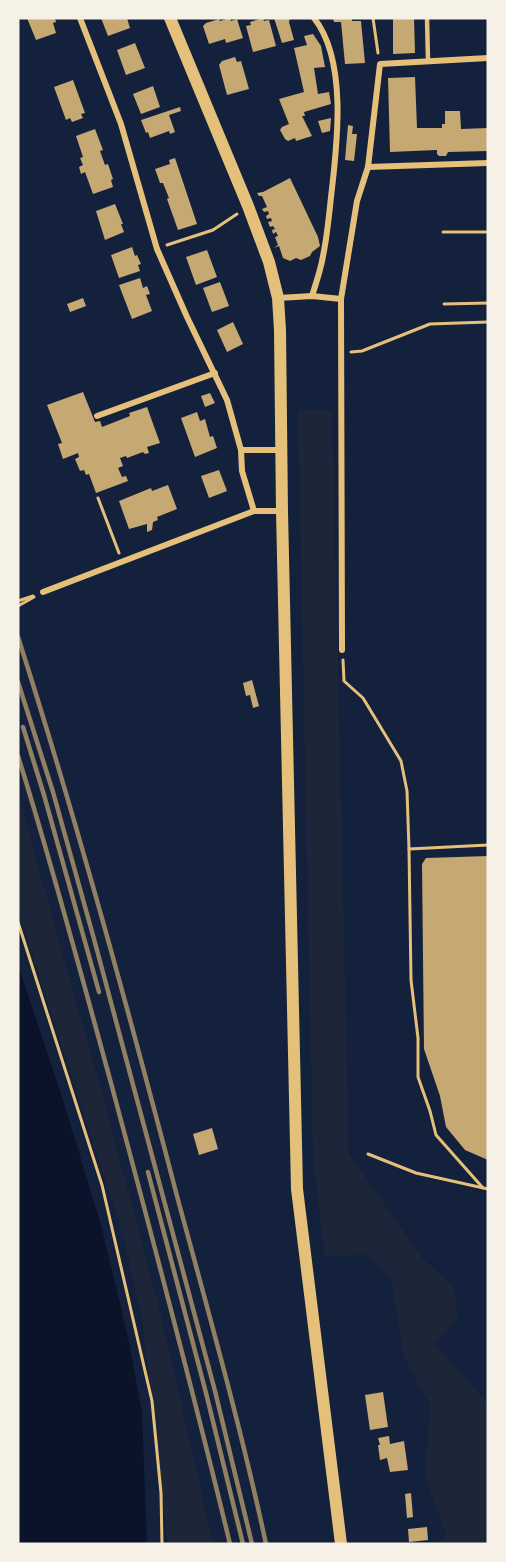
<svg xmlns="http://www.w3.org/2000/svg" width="506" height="1562" font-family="Overpass,sans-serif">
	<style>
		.green { fill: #1d2539 }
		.water { fill: #0b132b }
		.building { fill: #c6a872 }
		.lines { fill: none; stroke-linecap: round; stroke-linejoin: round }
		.path { stroke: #e5c07b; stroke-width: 3 }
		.service { stroke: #e5c07b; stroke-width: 4.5 }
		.minor { stroke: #e5c07b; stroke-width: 6 }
		.secondary { stroke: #e5c07b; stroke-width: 12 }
		.rail { stroke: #918062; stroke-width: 4.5 }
	</style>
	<rect width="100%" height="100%" fill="#14213d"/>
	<g class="green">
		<polygon points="298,409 332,411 349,1154 423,1259 454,1288 458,1318 434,1344 488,1403 488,1544 438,1544 447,1535 425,1478 430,1405 404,1358 391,1278 368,1255 325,1256 313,1157"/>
		<polygon points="18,795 101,1090 161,1315 213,1544 168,1544 142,1317 124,1239 18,910"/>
	</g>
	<polygon class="water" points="18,965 64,1103 101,1225 128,1337 142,1412 147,1544 18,1544"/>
	<g class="building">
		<polygon points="27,18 55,18 56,22 53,23 56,33 36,40"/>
		<polygon points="101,18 127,18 130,28 108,36"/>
		<polygon points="230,18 231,21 237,19 243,38 226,43 225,39 209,44 203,26 206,23 219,19 220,21"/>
		<polygon points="263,18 264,21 269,20 276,46 253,52 246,26 251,25 250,22"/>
		<polygon points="274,18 290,18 289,22 294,40 282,43"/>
		<polygon points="333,18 352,18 352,21 361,21 365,63 345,64 341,22 334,22"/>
		<polygon points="393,18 414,18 415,53 393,54"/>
		<polygon points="313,34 321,46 325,67 314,68 318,94 329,92 331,104 304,112 305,116 302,116 312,136 296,141 295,138 288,141 285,139 280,130 282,127 289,124 279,99 304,92 294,48 307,45 304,36"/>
		<polygon points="135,43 145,68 126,75 117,50"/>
		<polygon points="235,57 237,62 241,61 249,89 227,95 219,65 222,61"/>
		<polygon points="415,77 417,128 442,128 442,124 445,124 445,111 460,111 461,129 488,128 488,151 448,152 446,156 439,156 437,154 437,150 390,152 388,78"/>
		<polygon points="73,80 85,113 81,114 83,118 72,122 70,118 66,120 54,87"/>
		<polygon points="153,86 160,107 141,114 133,94"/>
		<polygon points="180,107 181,111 169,115 175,132 170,134 169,131 150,138 148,132 146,133 141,120"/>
		<polygon points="331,118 330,131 322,133 318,121"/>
		<polygon points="348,125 353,126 352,134 357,134 354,161 345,160"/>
		<polygon points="95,129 103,150 100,151 105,165 108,164 113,179 111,180 113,187 93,194 85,172 81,174 79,167 83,165 80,158 83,157 76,136"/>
		<polygon points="175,158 197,224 178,230 167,199 169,198 163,183 160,183 155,169 170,164 169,160"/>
		<polygon points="290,178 318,237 320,246 312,252 310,256 301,260 296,258 290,261 283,258 279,246 274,248 278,245 275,237 278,236 276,232 273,234 272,230 275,229 273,226 270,227 268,222 272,221 271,218 267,219 266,216 269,214 268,211 264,212 262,209 267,207 262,196 259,196 257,193 263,192"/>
		<polygon points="115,204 123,224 121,224 124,232 105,240 96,211"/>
		<polygon points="132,247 135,256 137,255 141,264 138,265 140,271 119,278 111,255"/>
		<polygon points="207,250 217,277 196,285 186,257"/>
		<polygon points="140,278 143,288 147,286 150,294 146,295 152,311 132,319 119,285"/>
		<polygon points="220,282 229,306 212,312 203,288"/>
		<polygon points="83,298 86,306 70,312 67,304"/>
		<polygon points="233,322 243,344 227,352 217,330"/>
		<polygon points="83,392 95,422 100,421 102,427 130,416 129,413 147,407 160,443 147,447 149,453 145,454 143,452 127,458 126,456 120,458 123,466 118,468 122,477 126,476 128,481 96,493 89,474 86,475 84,470 80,471 75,459 79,457 78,453 63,459 58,444 62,443 47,405"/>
		<polygon points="210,393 215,403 205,407 201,396"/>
		<polygon points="197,412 200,421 205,419 210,437 213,436 217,448 195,457 181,418"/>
		<polygon points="219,470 227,491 209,498 201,476"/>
		<polygon points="168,485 177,509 157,517 158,520 153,522 152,530 147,532 147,524 129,529 119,501 151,488 152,491"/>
		<polygon points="252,680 259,706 253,708 250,695 246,696 243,683"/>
		<polygon points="488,856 488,1160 465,1150 446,1127 440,1096 424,1049 422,864 426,858"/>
		<polygon points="212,1128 218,1149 199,1155 193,1134"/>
		<polygon points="383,1392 388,1427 370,1430 365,1395"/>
		<polygon points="389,1436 390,1444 404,1441 408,1470 390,1472 387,1458 380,1460 378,1445 380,1445 378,1438"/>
		<polygon points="411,1493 413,1517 407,1518 405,1494"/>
		<polygon points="427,1527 428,1540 409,1542 408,1529"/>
	</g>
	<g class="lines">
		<g class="path">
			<polyline points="373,18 378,53"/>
			<polyline points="443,232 488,232"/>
			<polyline points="167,245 213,230 237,214"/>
			<polyline points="444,304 488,303"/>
			<polyline points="351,352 362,351 430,324 488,322"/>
			<polyline points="98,498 119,553"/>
			<polyline points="18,601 33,596"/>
			<polyline points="18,606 34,597"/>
			<polyline points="343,660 344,681 363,698 401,761 407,791 409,849 411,980 418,1038 418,1077 430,1111 436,1135 483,1188"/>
			<polyline points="409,849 488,845"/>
			<polyline points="18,922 102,1185 152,1401 161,1493 162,1544"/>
			<polyline points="368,1154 416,1173 488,1189"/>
		</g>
		<polyline class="service" points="427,18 428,61"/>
		<g class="minor">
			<polyline points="80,18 121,124 157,249 187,317 227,400 241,450 242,471 254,511 282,511"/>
			<polyline points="368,167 488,163"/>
			<path d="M312,296C316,283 321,269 323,256C327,237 329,216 331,197C337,146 348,61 314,18"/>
			<polyline points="278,298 312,296 341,299"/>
			<polyline points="97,416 215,373"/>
			<polyline points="241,450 282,450"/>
			<polyline points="43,592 254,511"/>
			<polyline points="342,650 341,299 357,201 368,167 380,64 488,58"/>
		</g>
		<polyline class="secondary" points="170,18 248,206 269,262 278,298 280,330 282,511 297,1189 341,1544"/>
		<g class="rail">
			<path d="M18,637C77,821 128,1008 177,1196C208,1311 241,1427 266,1544"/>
			<polyline points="18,682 53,792 94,939 215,1391 252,1544"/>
			<polyline points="23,727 44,795 99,992"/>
			<path d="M18,756C52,864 81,974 111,1083C152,1236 193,1390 230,1544"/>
			<polyline points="148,1172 206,1393 243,1544"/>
		</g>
	</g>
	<rect width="506" height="1562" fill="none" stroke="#f6f1e7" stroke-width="39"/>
</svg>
